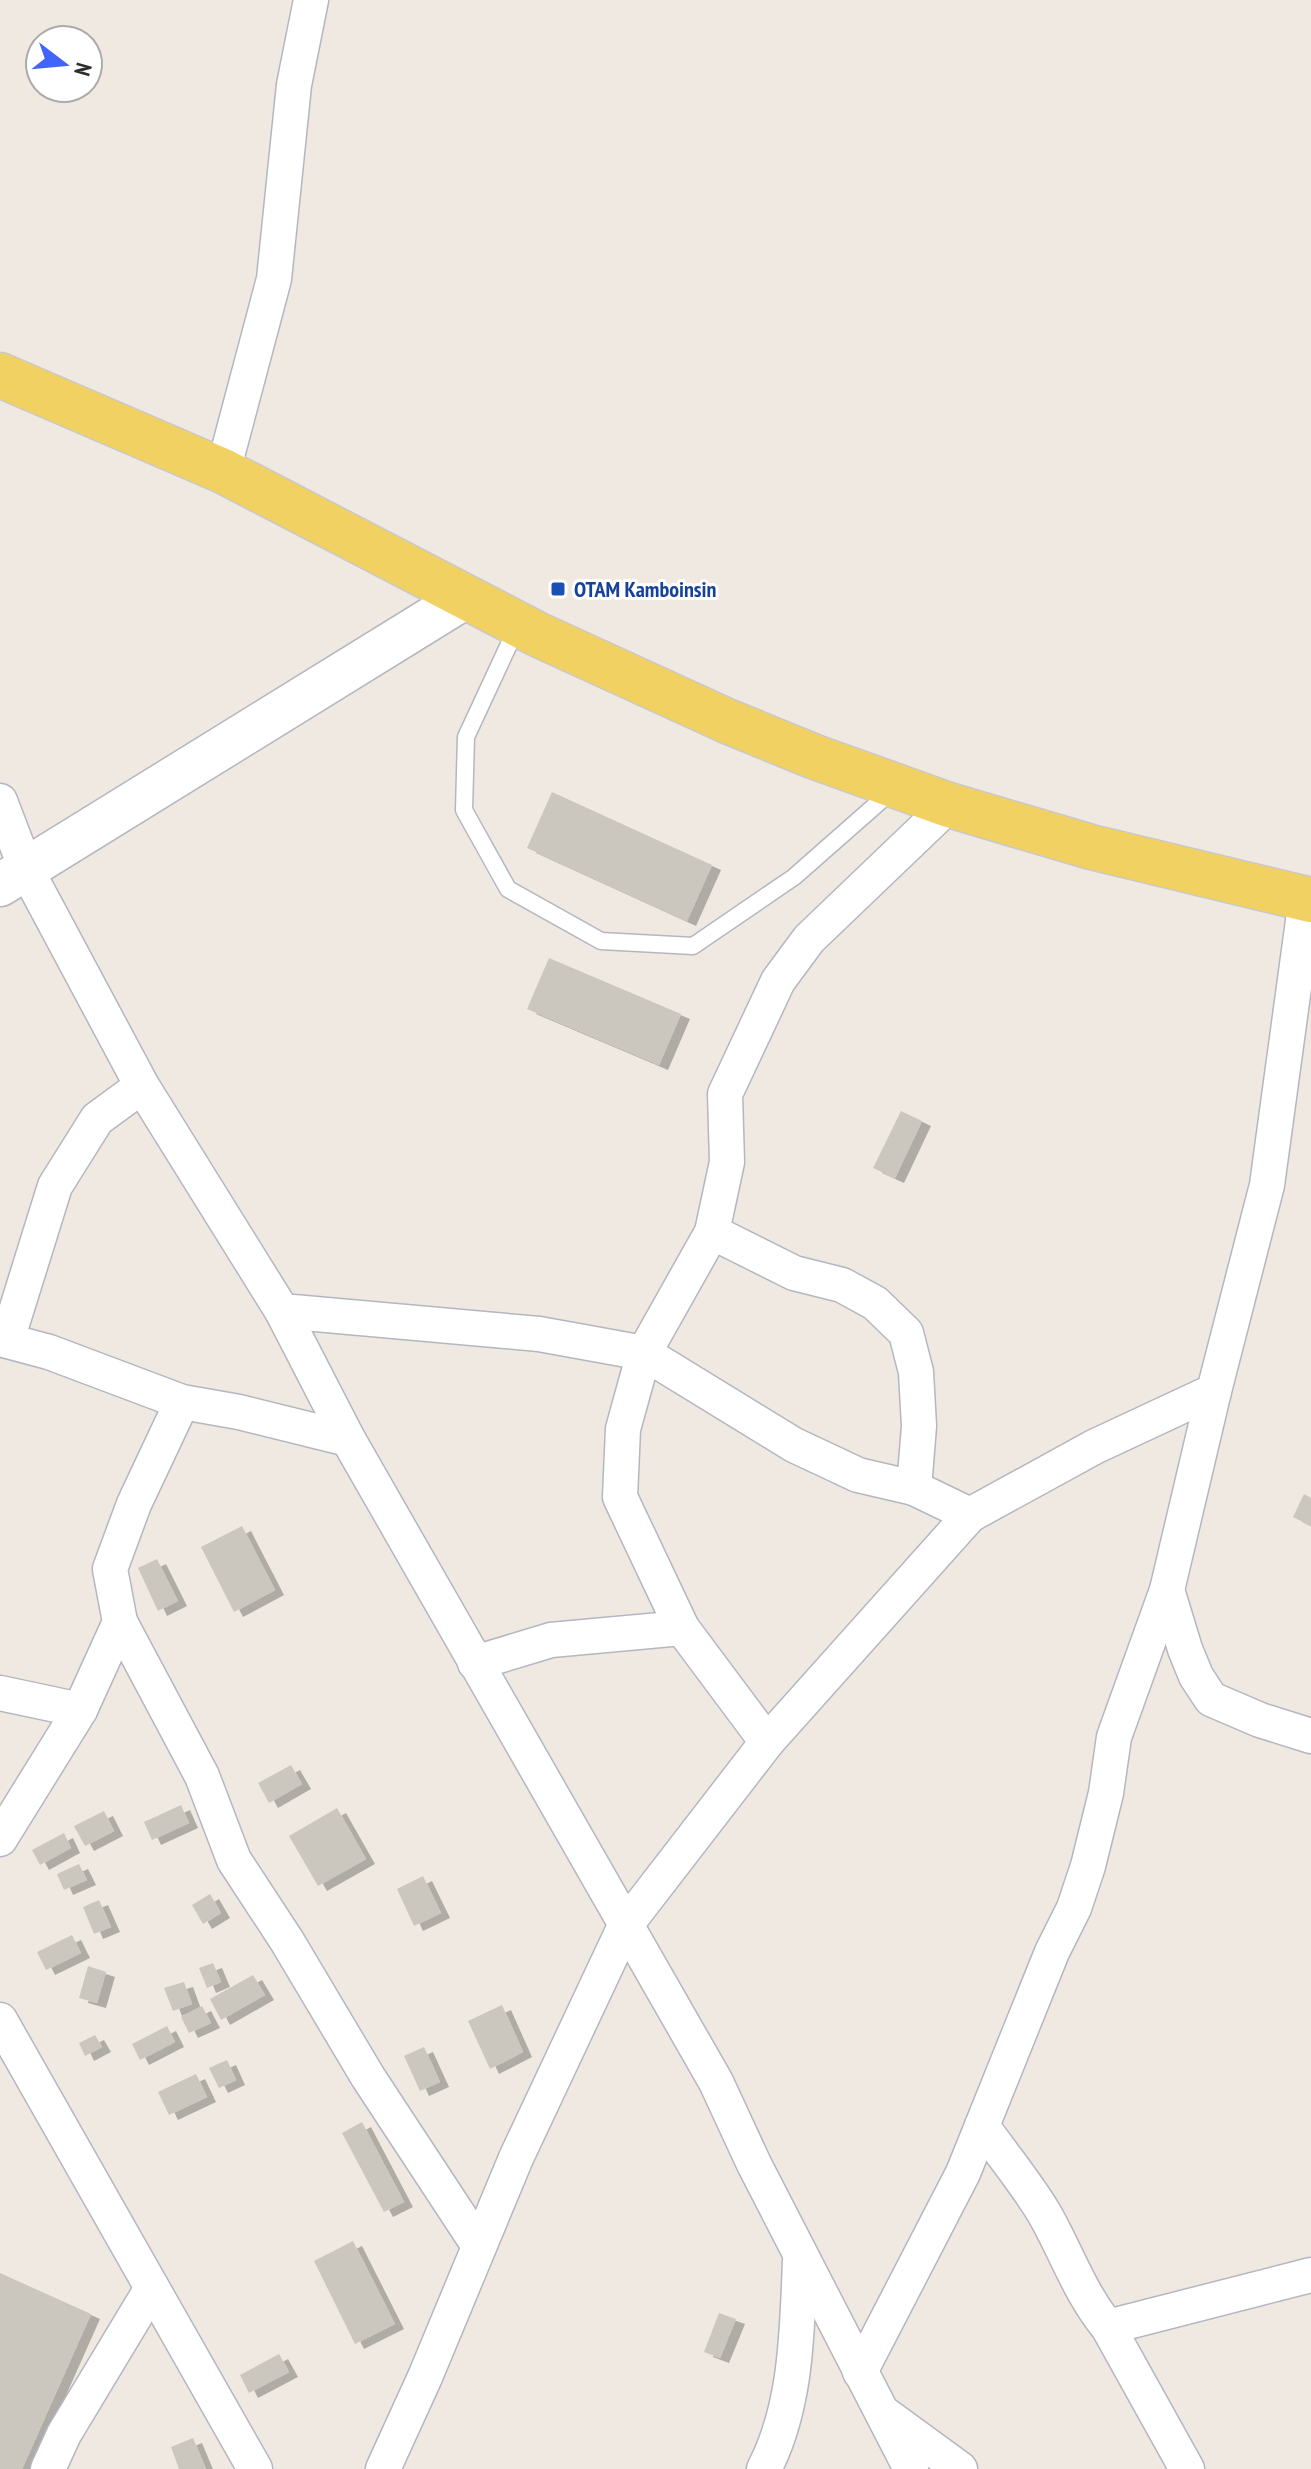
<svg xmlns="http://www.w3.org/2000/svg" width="1311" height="2469" font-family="'PT Sans Narrow',sans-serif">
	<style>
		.building { fill: #cbc7bf; filter: url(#shadow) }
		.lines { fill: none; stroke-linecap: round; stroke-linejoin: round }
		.service-casing { stroke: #b4b7c1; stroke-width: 19 }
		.minor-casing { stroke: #b4b7c1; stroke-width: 37 }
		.tertiary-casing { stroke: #b4b7c1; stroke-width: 45 }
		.primary-casing { stroke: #c9c9c9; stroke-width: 47 }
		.service { stroke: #fff; stroke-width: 16 }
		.minor { stroke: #fff; stroke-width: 34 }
		.tertiary { stroke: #fff; stroke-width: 42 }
		.primary { stroke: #f2d163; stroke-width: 44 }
		.transit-dot { fill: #1a4fb4; stroke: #fff; stroke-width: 3 }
		.labels { text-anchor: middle; stroke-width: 6; stroke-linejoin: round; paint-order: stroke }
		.transit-label { font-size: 22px; font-weight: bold; fill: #164399; stroke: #fff; text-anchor: start }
	</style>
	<defs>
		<filter id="shadow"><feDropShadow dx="9" dy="5" stdDeviation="0" flood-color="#0004"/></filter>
	</defs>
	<rect width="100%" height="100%" fill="#efe9e1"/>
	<g class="building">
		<polygon points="552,792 712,865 687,921 527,848"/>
		<polygon points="549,958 681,1014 659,1065 527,1009"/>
		<polygon points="901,1111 922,1121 895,1178 873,1168"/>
		<polygon points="1304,1494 1311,1498 1311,1526 1293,1517"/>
		<polygon points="242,1526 275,1590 234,1612 201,1547"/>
		<polygon points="157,1559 178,1601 158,1611 138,1568"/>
		<polygon points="291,1765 302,1784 269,1803 258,1783"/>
		<polygon points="181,1805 189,1823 152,1840 144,1822"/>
		<polygon points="337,1808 366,1859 318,1886 289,1836"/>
		<polygon points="104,1811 114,1831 85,1846 74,1826"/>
		<polygon points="64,1833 71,1848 40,1865 32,1850"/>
		<polygon points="79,1864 87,1880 64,1890 57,1874"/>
		<polygon points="423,1876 441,1913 414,1926 397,1889"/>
		<polygon points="210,1894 221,1913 203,1924 192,1905"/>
		<polygon points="99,1900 111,1927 94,1934 83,1907"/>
		<polygon points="72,1935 81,1953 46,1970 37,1952"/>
		<polygon points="213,1963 221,1982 207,1988 199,1968"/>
		<polygon points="88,1966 106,1972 97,2003 79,1998"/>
		<polygon points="253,1975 265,1995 221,2020 210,1999"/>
		<polygon points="184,1982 192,2004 173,2011 164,1988"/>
		<polygon points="502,2005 523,2052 490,2069 468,2021"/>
		<polygon points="202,2006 211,2023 189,2033 181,2017"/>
		<polygon points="167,2026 175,2042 140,2060 132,2044"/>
		<polygon points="95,2035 102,2047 85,2056 79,2043"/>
		<polygon points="424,2047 440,2082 420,2091 404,2056"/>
		<polygon points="227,2060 236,2080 219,2088 209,2068"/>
		<polygon points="196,2074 207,2097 169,2115 158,2092"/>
		<polygon points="362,2122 404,2202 384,2212 342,2133"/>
		<polygon points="353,2241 395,2324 355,2344 314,2261"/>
		<polygon points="0,2273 91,2314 22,2469 0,2469"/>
		<polygon points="719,2313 736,2319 720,2358 704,2352"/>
		<polygon points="279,2354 289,2372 249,2393 240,2375"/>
		<polygon points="193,2438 206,2469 179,2469 171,2447"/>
	</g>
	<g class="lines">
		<g class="service-casing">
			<polyline id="service" points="518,625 466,737 464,810 508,889 601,941 693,946 794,877 894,789"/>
		</g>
		<g class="minor-casing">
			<g id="minor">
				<polyline points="223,471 274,279 294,85 311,0"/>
				<polyline points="0,801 26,869 142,1086 282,1311 348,1439 716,2082 754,2164 911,2469"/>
				<polyline points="712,1232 794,1273 842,1285 875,1303 906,1333 916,1372 919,1426 914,1488"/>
				<polyline points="282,1311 539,1334 644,1353 712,1232 727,1162 725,1094 778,981 809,939 949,805"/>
				<polyline points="0,1339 49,1352 182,1402 239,1412 348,1439"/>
				<polyline points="7,1340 55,1186 97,1119 142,1086"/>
				<polyline points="1167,1590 1185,1649 1196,1676 1211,1699 1260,1720 1311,1736"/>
				<polyline points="120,1622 202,1776 234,1860 287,1941 368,2077 479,2246"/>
				<polyline points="475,1663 551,1640 682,1628"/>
				<polyline points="0,1693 80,1710"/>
				<polyline points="767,1742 682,1628 620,1497 623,1429 644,1353 794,1445 858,1475 914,1488 970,1515"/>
				<polyline points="0,1839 80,1710 120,1622 110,1569 134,1504 182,1402"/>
				<polyline points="0,2020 255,2469"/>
				<path d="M982,2126C1002,2154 1026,2183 1044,2213C1066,2251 1080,2294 1108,2327L1311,2275"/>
				<polyline points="1108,2327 1187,2469"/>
				<polyline points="860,2372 963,2173 1052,1952 1074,1908 1088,1866 1106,1793 1114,1737 1167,1590 1214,1391 1267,1185 1306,899"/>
				<polyline points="886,2415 960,2469"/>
				<polyline points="48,2469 64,2434 152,2288"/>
				<polyline points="383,2469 425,2377 516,2158 625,1926 767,1742 970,1515 1094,1447 1214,1391"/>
				<path d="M764,2469C797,2406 797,2330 800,2261"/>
			</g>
		</g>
		<g class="tertiary-casing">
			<polyline id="tertiary" points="0,885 466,597"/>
		</g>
		<g class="primary-casing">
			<polyline id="primary" points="0,375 223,471 539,635 727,721 815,757 949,805 1091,847 1311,900"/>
		</g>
		<use href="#service" class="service"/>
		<use href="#minor" class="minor"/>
		<use href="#tertiary" class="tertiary"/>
		<use href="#primary" class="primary"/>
	</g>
	<rect class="transit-dot" x="550" y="581" width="16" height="16" rx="4"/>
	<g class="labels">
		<g class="transit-label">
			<text x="574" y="597">OTAM Kamboinsin</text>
		</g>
	</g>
	<g transform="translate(64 64) rotate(106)"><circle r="38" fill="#ffffff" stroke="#ababab" stroke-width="2"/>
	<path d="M0-6L14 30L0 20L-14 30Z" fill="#4264fb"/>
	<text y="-12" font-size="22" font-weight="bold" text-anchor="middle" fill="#2e2e2e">N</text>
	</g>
</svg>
